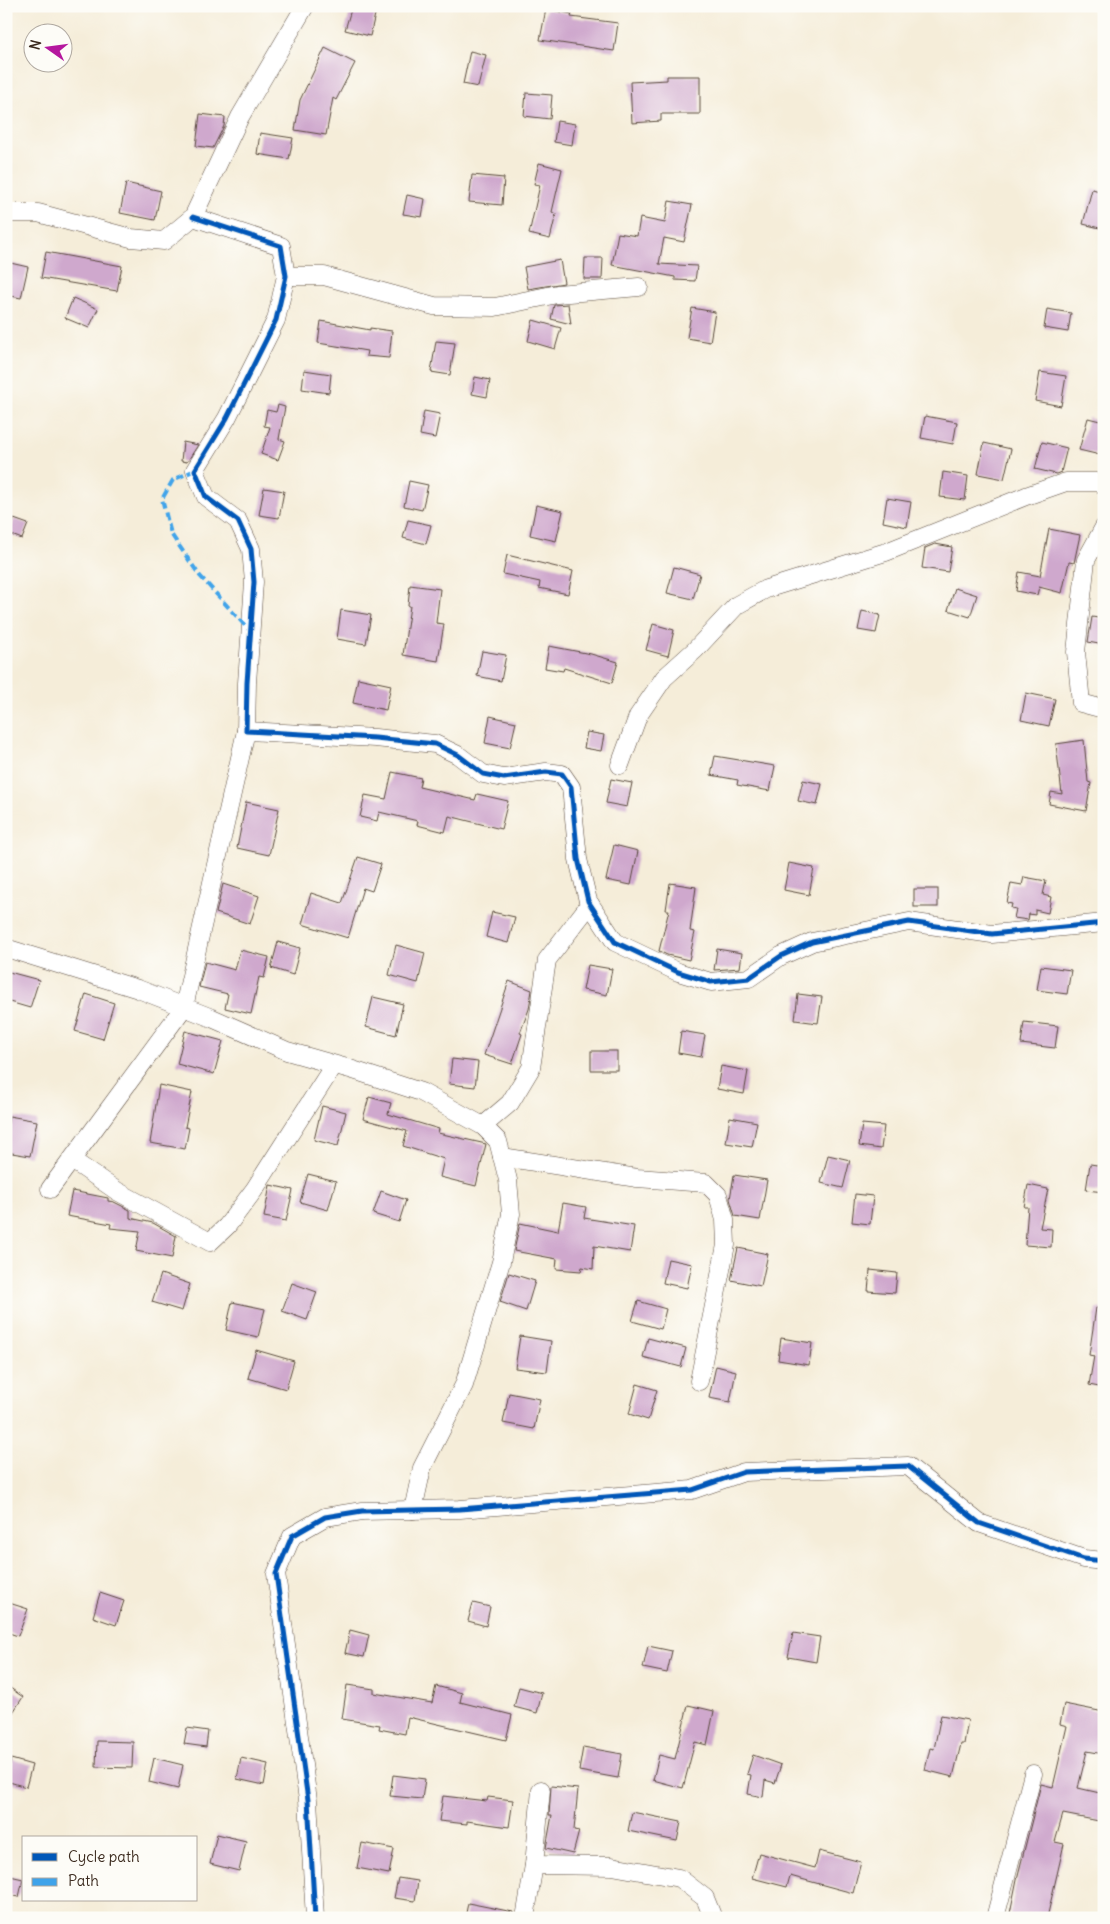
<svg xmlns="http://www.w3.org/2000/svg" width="1110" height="1924" font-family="Delius,sans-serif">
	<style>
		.building { fill: #cfa8cd }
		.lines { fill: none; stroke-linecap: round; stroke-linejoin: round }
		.minor-casing { stroke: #57473a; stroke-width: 19 }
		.minor { stroke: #fff; stroke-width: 18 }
		.quiet { stroke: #3fa3ea; stroke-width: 4; stroke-dasharray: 8 4; stroke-linecap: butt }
		.cycleway-casing { stroke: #fdfcf7; stroke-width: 8 }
		.cycleway { stroke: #0057b8; stroke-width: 5 }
	</style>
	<rect width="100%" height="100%" fill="#fdfcf7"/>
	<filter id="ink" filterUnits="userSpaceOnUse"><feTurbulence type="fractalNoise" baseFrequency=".02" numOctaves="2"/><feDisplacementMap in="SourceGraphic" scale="10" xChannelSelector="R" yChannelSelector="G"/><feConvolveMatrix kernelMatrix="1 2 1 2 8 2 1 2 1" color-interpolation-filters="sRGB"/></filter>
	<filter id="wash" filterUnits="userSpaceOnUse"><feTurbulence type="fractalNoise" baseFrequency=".0096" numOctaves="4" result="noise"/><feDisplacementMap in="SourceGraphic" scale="20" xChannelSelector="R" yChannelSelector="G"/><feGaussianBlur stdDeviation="1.12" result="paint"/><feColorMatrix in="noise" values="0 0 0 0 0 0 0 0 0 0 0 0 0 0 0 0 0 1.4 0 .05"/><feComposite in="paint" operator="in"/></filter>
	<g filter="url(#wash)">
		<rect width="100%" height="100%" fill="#f5edd9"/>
		<g id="blocks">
			<g class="building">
				<polygon points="352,6 377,6 370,36 345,30"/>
				<polygon points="546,9 572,14 571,17 618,23 614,51 540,40"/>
				<polygon points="325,48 355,63 336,100 333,98 326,135 295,130 300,100"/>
				<polygon points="470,51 486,55 478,87 463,84"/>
				<polygon points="667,76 700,76 700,114 661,114 661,121 632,123 630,82 667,80"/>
				<polygon points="526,93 552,95 550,119 524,116"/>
				<polygon points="200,114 225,117 224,126 213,148 196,146"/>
				<polygon points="557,121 575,124 572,145 554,142"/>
				<polygon points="260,133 293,138 289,159 257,154"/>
				<polygon points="539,163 562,169 552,212 556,214 550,239 529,234 540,185 534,184"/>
				<polygon points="472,175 504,178 502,205 469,202"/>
				<polygon points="126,183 161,191 155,220 120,213"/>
				<polygon points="1092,189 1104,192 1104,229 1083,224"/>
				<polygon points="407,195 425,199 422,217 403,214"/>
				<polygon points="669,201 692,205 684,242 664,238 659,264 697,266 695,281 675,280 675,277 612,265 618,233 637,236 640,218 665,223"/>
				<polygon points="46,252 122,266 117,291 41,278"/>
				<polygon points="585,258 603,258 602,279 584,279"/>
				<polygon points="560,260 564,283 528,289 524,267"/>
				<polygon points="6,262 28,267 21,298 6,295"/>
				<polygon points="73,298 98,309 89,328 65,318"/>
				<polygon points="568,304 571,324 551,319 554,305"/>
				<polygon points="692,308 715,312 710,342 687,338"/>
				<polygon points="1047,309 1071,313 1068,332 1044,328"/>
				<polygon points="533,320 561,328 555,349 528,341"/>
				<polygon points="321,321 370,330 370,328 392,331 389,358 366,356 367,351 318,343"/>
				<polygon points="436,341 455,343 450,375 431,372"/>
				<polygon points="304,370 331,374 329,393 302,389"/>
				<polygon points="1040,372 1066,376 1061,406 1035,401"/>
				<polygon points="475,377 490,380 487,397 472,394"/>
				<polygon points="278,405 285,407 279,439 285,441 278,460 261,454 270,427 264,426 267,410 276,412"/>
				<polygon points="424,411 440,414 435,438 420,435"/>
				<polygon points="925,416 957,422 953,444 921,438"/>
				<polygon points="1088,418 1104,422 1104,456 1079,450"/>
				<polygon points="183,442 198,445 187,462 181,461"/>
				<polygon points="1042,442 1067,448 1061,472 1056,474 1035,469"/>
				<polygon points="984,443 1011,449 1004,479 978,474"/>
				<polygon points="943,472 968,476 965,500 940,497"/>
				<polygon points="409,481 428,485 422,510 404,506"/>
				<polygon points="264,488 284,491 279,518 259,515"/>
				<polygon points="887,498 911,502 907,527 883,522"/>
				<polygon points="536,505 563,511 556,541 530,535"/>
				<polygon points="14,519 28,524 22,539 9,534"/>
				<polygon points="408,520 431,525 426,544 403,538"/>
				<polygon points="1049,529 1080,535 1074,563 1069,562 1062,593 1039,587 1037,595 1016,591 1019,572 1040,576"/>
				<polygon points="935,544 952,547 948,572 922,568 925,548"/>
				<polygon points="507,555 573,571 568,594 539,588 540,582 503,574"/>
				<polygon points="674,567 700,574 693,599 667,593"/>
				<polygon points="410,585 440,589 436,623 444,624 438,661 403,655 410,606 408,606"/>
				<polygon points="955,588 977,595 970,617 948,610"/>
				<polygon points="341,610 371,615 366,644 337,639"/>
				<polygon points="862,611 880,615 876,633 858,630"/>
				<polygon points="1092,617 1104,619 1104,645 1088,642"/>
				<polygon points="653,624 674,630 668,656 646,650"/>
				<polygon points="549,646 591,654 618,662 612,683 564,668 563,671 545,668"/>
				<polygon points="482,651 506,655 501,681 477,676"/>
				<polygon points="358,678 391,685 386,710 353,703"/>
				<polygon points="1026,693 1055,699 1049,726 1021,720"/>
				<polygon points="490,716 516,722 510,748 485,743"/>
				<polygon points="587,732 604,735 601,751 584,748"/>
				<polygon points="1084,740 1088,782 1091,783 1086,811 1049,804 1051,792 1062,794 1056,744"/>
				<polygon points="715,756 775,766 770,791 737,785 738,780 711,775"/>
				<polygon points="392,772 421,778 419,787 475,800 477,794 508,801 501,829 449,816 445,832 417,825 418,821 379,812 377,821 360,817 365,795 386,799"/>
				<polygon points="611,779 632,783 627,807 606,803"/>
				<polygon points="803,780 822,784 817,805 798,801"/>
				<polygon points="246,802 279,809 269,855 237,848"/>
				<polygon points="614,845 638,851 631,885 606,880"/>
				<polygon points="358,857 381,864 372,891 363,888 348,938 302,924 311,893 342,903"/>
				<polygon points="789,863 814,868 809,895 784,890"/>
				<polygon points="1024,877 1046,881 1043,895 1051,897 1048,913 1035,910 1035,915 1029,914 1028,920 1014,918 1016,909 1011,908 1012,904 1007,903 1011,883 1022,885"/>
				<polygon points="670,883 696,887 690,931 695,932 689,960 667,955 659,951 669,910 666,910"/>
				<polygon points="223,884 259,896 250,924 216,913"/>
				<rect x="914" y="889" width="24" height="18"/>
				<polygon points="492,912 515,917 508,943 486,937"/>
				<polygon points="278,942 300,948 293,975 271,968"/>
				<polygon points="396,945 425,953 418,983 389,975"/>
				<polygon points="717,949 742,953 740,968 714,970"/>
				<polygon points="240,950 269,957 264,978 259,977 251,1014 225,1008 228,994 199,987 205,962 235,970"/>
				<polygon points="588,965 612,969 607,995 583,990"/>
				<polygon points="1041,966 1071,970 1067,994 1037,990"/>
				<polygon points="9,972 39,980 30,1008 6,1001 6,982"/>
				<polygon points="509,981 532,990 529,1009 520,1033 522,1034 512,1064 484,1055"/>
				<polygon points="86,994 114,1003 103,1039 75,1031"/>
				<polygon points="798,994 822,997 818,1023 795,1020"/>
				<polygon points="373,997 403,1004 396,1035 366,1027"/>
				<polygon points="1024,1022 1058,1026 1055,1048 1021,1044"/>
				<polygon points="185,1031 223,1041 214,1074 177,1064"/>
				<polygon points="681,1031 705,1035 701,1057 678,1053"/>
				<rect x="591" y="1051" width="26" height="19"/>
				<polygon points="452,1059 478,1062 475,1087 449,1084"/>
				<polygon points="721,1066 748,1071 744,1094 717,1089"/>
				<polygon points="159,1085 192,1092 185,1127 189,1128 185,1149 150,1143"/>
				<polygon points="369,1097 391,1103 388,1114 439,1129 438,1133 486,1144 476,1186 440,1177 444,1159 403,1146 407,1131 363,1119"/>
				<polygon points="322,1106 346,1112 338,1146 314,1140"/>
				<polygon points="9,1116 37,1121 30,1156 6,1152 6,1133"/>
				<polygon points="730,1117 757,1122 752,1147 726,1143"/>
				<polygon points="862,1124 884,1126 881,1149 859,1146"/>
				<polygon points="828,1155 850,1160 843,1188 821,1183"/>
				<polygon points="1090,1164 1104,1166 1104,1192 1086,1190"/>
				<polygon points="308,1174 336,1181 328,1210 300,1202"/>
				<polygon points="734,1175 767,1180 760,1220 735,1216 730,1199"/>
				<polygon points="270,1185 293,1190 286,1221 264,1217"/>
				<polygon points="1028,1185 1048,1189 1040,1228 1052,1229 1051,1247 1025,1245 1028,1207 1024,1207"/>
				<polygon points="72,1191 108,1198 108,1201 114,1202 130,1210 130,1218 153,1223 176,1236 172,1258 136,1251 140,1231 110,1228 111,1224 67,1216"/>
				<polygon points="381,1191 406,1200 399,1222 373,1214"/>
				<polygon points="855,1194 873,1196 870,1224 852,1222"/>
				<polygon points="563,1203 586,1207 584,1218 634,1226 630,1252 594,1246 593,1269 582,1267 581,1271 556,1269 557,1259 514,1251 520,1223 558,1231"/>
				<polygon points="738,1248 768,1254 761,1286 731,1280"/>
				<polygon points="668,1259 692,1264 687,1288 663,1283"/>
				<polygon points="870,1270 897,1273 895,1293 868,1291"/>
				<polygon points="509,1273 535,1281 526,1311 500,1302"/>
				<polygon points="161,1274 190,1284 182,1311 152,1302"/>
				<polygon points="292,1283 317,1292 307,1320 282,1311"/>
				<polygon points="638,1301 666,1309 661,1329 632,1321"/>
				<polygon points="232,1302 265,1309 258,1337 226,1330"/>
				<polygon points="1096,1308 1104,1309 1104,1388 1089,1385 1094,1356 1089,1355"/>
				<polygon points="520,1336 551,1341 547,1372 515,1368"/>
				<polygon points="648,1338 686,1348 681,1367 643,1357"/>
				<polygon points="781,1338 812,1343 809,1365 778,1360"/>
				<polygon points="256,1350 294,1361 286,1389 248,1378"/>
				<polygon points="716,1366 736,1371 730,1402 709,1398"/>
				<polygon points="637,1384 657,1390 648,1420 629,1414"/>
				<polygon points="509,1393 540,1399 534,1429 503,1423"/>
				<polygon points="100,1593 124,1601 116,1625 93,1617"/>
				<polygon points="6,1602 28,1609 18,1636 6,1632"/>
				<polygon points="473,1603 490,1607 486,1626 468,1621"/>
				<polygon points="350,1630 369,1635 364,1657 345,1653"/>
				<polygon points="793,1633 820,1637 816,1662 788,1657"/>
				<polygon points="648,1646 672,1651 667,1673 643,1668"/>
				<polygon points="6,1685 23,1697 6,1723"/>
				<polygon points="347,1685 374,1689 374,1693 432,1703 436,1686 462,1693 460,1702 512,1715 506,1740 408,1717 405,1734 379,1729 380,1725 342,1719"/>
				<polygon points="519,1687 542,1693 537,1713 514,1707"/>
				<polygon points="1064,1704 1104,1712 1104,1754 1087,1751 1078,1788 1104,1794 1104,1822 1063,1814 1055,1842 1064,1844 1047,1918 1009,1918 1017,1879 1041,1784 1053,1787 1067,1726 1060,1724"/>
				<polygon points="688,1705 714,1711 707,1745 695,1742 683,1788 653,1780 659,1755 675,1759"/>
				<polygon points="941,1715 968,1720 964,1744 961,1744 953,1777 925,1770 930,1748 934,1749"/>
				<polygon points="187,1728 208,1731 206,1747 184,1744"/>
				<polygon points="97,1741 133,1742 132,1768 96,1767"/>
				<polygon points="583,1747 622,1754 618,1778 579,1771"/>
				<polygon points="753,1755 781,1765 775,1783 765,1780 763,1797 748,1794 751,1775 747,1774"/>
				<polygon points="154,1758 183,1765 178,1789 149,1782"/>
				<polygon points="241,1758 268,1764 264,1785 237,1779"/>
				<polygon points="11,1759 32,1765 26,1787 6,1781"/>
				<polygon points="393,1775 425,1779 422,1799 390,1796"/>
				<polygon points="551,1786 578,1789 574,1830 579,1831 573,1854 546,1848 552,1815 549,1815"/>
				<polygon points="443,1796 487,1801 488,1797 513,1800 509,1827 467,1821 467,1824 439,1821"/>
				<polygon points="632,1812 681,1822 677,1841 628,1831"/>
				<polygon points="217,1834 246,1841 239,1871 210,1864"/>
				<polygon points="362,1843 394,1849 389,1874 357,1868"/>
				<polygon points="819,1851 861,1862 853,1893 790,1876 787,1887 752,1878 759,1853 815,1868"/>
				<polygon points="6,1875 23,1879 19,1897 6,1894"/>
				<polygon points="398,1878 418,1881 415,1901 394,1898"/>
				<polygon points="468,1903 513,1912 512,1918 465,1918"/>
			</g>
		</g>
	</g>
	<g filter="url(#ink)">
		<use href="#blocks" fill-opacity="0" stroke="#57473a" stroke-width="1"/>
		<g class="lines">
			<g class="minor-casing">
				<g id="minor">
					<polyline points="6,213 38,213 131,238 164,241 193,217 240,117 305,6"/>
					<polyline points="193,217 281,246 286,276 276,320 227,418 195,470 206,497 238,521 251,549 254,582 247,683 246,731 375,738 435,744 458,755 483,774 504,778 546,772 562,774 571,787 578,859 588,901 615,942 678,972 711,982 749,978 781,956 812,942 909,922 992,934 1104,923"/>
					<polyline points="286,276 324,276 434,306 495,307 557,294 639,287"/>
					<polyline points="1104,527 1086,560 1076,652 1081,703 1096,707 1104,707"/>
					<polyline points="620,765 638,716 664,678 695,650 737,605 766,589 886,552 1026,496 1066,482 1102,482 1104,486"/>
					<polyline points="6,948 138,989 212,1018 287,1051 350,1069 421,1092 483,1126 510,1103 531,1068 547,960 590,904"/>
					<polyline points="502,1157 637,1178 706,1183 718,1195 725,1220 726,1245 699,1381"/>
					<polyline points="72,1160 117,1191 210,1242 227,1226 254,1190 334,1065"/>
					<polyline points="50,1189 184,1007 246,731"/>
					<polyline points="413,1510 422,1468 464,1385 501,1262 511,1214 508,1180 498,1141 483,1126"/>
					<polyline points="534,1865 612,1866 679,1878 705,1898 713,1918"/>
					<polyline points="315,1918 308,1800 276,1574 292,1536 325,1517 362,1511 460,1509 692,1490 744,1472 908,1466 979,1523 1084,1559 1104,1561"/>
					<polyline points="525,1918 534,1865 541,1790"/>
					<polyline points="995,1918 1033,1774"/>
				</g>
			</g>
			<use href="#minor" class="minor"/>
			<polyline class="quiet" points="195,470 173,480 162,499 171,534 200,576 250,631"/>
			<g class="cycleway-casing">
				<g id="cycleway">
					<polyline points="193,217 281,246 286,276 276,320 227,418 195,470 206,497 238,521 251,549 254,582 247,683 246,731 375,738 435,744 458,755 483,774 504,778 546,772 562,774 571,787 578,859 588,901 615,942 678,972 711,982 749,978 781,956 812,942 909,922 992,934 1104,923"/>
					<polyline points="315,1918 308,1800 276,1574 292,1536 325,1517 362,1511 460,1509 692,1490 744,1472 908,1466 979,1523 1084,1559 1104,1561"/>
				</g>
			</g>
			<use href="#cycleway" class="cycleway"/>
		</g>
	</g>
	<rect width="1110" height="1924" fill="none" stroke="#fdfcf7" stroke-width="25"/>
	<rect x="22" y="1836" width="175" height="65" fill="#fdfcf7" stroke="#afa8a0"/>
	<rect x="32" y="1853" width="25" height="8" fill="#0057b8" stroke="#afa8a0"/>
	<text x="68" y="1862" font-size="15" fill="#3b2a1e">Cycle path</text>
	<rect x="32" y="1878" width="25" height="8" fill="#3fa3ea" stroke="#afa8a0"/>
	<text x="68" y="1886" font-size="15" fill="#3b2a1e">Path</text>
	<g transform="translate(48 48) rotate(284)"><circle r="24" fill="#fdfcf7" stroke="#afa8a0"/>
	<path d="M0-4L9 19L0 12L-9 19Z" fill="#b5179e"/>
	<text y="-8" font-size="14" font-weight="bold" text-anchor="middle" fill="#3b2a1e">N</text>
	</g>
</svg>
